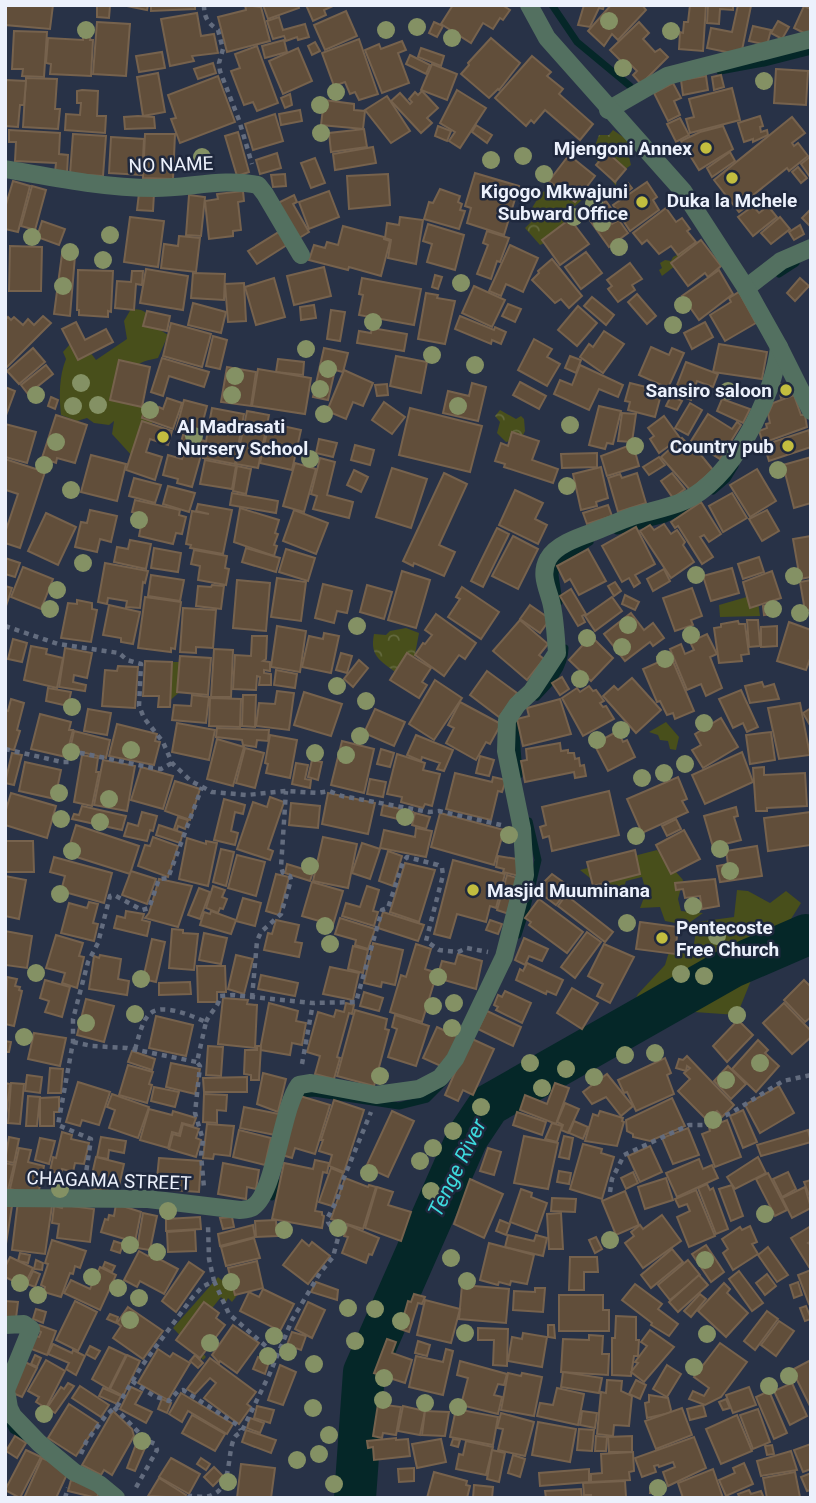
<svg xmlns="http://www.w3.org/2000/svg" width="816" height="1503" font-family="Roboto,sans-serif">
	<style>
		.grass { fill: #484f1b }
		.forest { fill: url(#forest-crowns) }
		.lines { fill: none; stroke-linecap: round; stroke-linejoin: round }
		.stream { stroke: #052728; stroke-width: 7 }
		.river { stroke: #052728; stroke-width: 42 }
		.building { fill: #614e3a; stroke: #76624d; stroke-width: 2 }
		.path { stroke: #636c7e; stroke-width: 4.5; stroke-dasharray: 5 5; stroke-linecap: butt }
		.minor { stroke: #537060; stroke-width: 18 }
		.tertiary { stroke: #537060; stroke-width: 18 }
		.tree { fill: #849164 }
		.poi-dot { fill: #c2bd3f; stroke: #1f283d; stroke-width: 2.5 }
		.labels { text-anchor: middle; stroke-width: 5; stroke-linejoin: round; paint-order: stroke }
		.poi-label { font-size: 19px; font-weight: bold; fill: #ecf1fc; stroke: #1f283d; text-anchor: end }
		.street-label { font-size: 19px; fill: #ecf1fc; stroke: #1f283d }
		.water-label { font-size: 21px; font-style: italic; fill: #3ddade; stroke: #1f283d }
	</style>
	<defs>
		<pattern id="forest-crowns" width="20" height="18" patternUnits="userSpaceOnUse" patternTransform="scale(1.75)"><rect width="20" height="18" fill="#484f1b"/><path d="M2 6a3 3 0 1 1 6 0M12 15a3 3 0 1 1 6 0" fill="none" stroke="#63693d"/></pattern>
	</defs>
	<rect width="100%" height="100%" fill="#283247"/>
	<g class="grass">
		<polygon points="686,246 692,253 662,276 659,270 662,268 660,263 665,260 671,261 673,257 677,255 676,253"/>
		<path d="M131,309C145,309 149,313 154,326L168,335L158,358C127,364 132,371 125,400L157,407L150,429L133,457L112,434L114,421L109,425L94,423L87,418L77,421L61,415C59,396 59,376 66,359L63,352L71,343L90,352L96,360L127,339L124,321Z"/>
		<polygon points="757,594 760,616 720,617 719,605"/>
		<polygon points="158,662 186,662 183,689 166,704"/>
		<polygon points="666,722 679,737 676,750 670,749 668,741 660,740 658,735 649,732"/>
		<polygon points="657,850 683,880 678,899 681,911 703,913 686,925 665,921 660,907 640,908 646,892 642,877 626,881 624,887 610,894 580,870"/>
		<path d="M737,890L748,891L770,903L786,891L801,903L786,927L791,939C781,961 776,970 752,978L737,1015L680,1011L652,1022L633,1003L638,994L665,965L671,945L692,959L697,922L734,917Z"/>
		<polygon points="218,1277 238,1294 232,1302 228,1298 226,1302 221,1297 189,1337 206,1357 203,1360 173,1328"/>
	</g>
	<g class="forest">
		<path d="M613,130L629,141L631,149L625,153L629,157L631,165L617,175L616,186C608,175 598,165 593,154L597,150L596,143L599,135H609Z"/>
		<polygon points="555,186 582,200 563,216 567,225 565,233 540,245 525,228 537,216 532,208 541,193"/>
		<polygon points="500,410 516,419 521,416 524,419 525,431 519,443 515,440 506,442 497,433 500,422 495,416"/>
		<path d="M406,628L419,633L413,665L400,676C383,661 369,659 374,634L386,635L390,631Z"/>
	</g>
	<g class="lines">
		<g class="stream">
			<polyline points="552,5 577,42 630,86"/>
			<polyline points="720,71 764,63 811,51"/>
			<polyline points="779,274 796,263"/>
			<polyline points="713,491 727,479 735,466"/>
			<polyline points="617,531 665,519 686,509"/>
			<polyline points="559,602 555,575 556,563 590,542"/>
			<path d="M537,697C550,684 565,668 565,648"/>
			<polyline points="515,720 519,775"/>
			<polyline points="518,935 527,907 538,860 529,821"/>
			<polyline points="298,1096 300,1094 314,1093 399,1106 427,1099 444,1082"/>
			<polyline points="272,1197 277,1182"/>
			<polyline points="7,1419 13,1430 25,1437"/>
		</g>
		<polyline class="river" points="355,1498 364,1372 467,1138 489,1105 732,967 806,935 811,936"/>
	</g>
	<g class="building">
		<polygon points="6,5 53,5 50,29 5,25"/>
		<polygon points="97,5 110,6 109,18 97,17"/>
		<polygon points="122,5 148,5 147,10"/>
		<polygon points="151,5 195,5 195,9 151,11"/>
		<polygon points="245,5 261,7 270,41 227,52 218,17 246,10"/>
		<polygon points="263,5 298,5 299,8 268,19"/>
		<polygon points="306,5 335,5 324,10 326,15 313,21"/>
		<polygon points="453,5 502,5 510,10 503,20 500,18 493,29 483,23 471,43 441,24"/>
		<polygon points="584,5 604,5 603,9 599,8 590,27 578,25"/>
		<polygon points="611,5 642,5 646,10 618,40 612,34 604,46 588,31"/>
		<polygon points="690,5 706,5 703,51 679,49 680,32 683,33 684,22 688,22"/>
		<polygon points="708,5 733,5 733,10 720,9 719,24 707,23"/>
		<polygon points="738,5 751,6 741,55 707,48 711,28 732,32"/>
		<polygon points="804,6 811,9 811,30 808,35 794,28"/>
		<polygon points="346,11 357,36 325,50 314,25"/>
		<polygon points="197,13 201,36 214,34 218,53 192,56 194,61 170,66 161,19"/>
		<polygon points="279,17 283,30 305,24 309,37 298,40 297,37 286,41 284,36 273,39 267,21"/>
		<polygon points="778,21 789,27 782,39 771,33"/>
		<polygon points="97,22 130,24 126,76 93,74"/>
		<polygon points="434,22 443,26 437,37 429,33"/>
		<polygon points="639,22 649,33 643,39 655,52 660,49 668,57 641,84 633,75 637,71 627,61 624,64 610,50"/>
		<polygon points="753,26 771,30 767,45 749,41"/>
		<polygon points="14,31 47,32 44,77 22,76 23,69 12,69"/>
		<polygon points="83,31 91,32 90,40 93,40 91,76 50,74 51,64 46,63 48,38 83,40"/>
		<polygon points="491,38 520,63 499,90 498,89 489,98 461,74 469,65 468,63"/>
		<polygon points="359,39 378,94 359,100 355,92 350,94 345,82 334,86 322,53"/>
		<polygon points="284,40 287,52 265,58 262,46"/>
		<polygon points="402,41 406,50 398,53 409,83 382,93 365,50 379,44 381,49"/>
		<polygon points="315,42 320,51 312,55 308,46"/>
		<polygon points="257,46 278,103 257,111 253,102 244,105 231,71 240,68 235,54"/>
		<polygon points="298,48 312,81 283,94 269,61"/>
		<polygon points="421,48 444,56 441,66 418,57"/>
		<polygon points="162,52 165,68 139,72 136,56"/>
		<polygon points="410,55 430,65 426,74 406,64"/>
		<polygon points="532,56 551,72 547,76 563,89 559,94 593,124 580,140 545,110 534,123 531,120 526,126 495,98"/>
		<polygon points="213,63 216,73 198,79 194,69"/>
		<polygon points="432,64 457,74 447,100 421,90"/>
		<polygon points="776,69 808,71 806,105 774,103"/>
		<polygon points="158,73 165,112 143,116 137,77"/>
		<polygon points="721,75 724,87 714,90 712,77"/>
		<polygon points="218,76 235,122 180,143 171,119 176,118 168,95"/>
		<polygon points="706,76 708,90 683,95 681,80"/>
		<polygon points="26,78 57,79 55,109 60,109 58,129 23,127"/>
		<polygon points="6,80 26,81 24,105 20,105 18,127 5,126"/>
		<polygon points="673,83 681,98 674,101 680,115 668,121 654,93"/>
		<polygon points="732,88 740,120 690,133 686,119 694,117 689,99"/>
		<polygon points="82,90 98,91 97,116 106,116 105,133 65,130 66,114 80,115 81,103 77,103 77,91"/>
		<polygon points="457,90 486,108 460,148 449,141 455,132 440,123"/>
		<polygon points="422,91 438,108 427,118 432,123 421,133 391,101 400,93 410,104 412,102 409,99 415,92 418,95"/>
		<polygon points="290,94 292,105 285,108 281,98"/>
		<polygon points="387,96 410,131 391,143 365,110"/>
		<polygon points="324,100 354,104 354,110 365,111 363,129 321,125"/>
		<polygon points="300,110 302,121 281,125 279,114"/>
		<polygon points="275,114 283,141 253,150 245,124"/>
		<polygon points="138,116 154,117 155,128 125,129 124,117"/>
		<polygon points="760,116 763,126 760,127 761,132 767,130 768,135 753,142 753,139 744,142 738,123"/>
		<polygon points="792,117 805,133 792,143 794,146 798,143 808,156 789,171 787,168 752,196 755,200 739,212 714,180"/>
		<polygon points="680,118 689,135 676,142 667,124"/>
		<polygon points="476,125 492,135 487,143 472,132"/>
		<polygon points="438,126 451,131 447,141 435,136"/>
		<polygon points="723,126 733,149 699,170 681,141 700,132"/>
		<polygon points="364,129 367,147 331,152 329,133"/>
		<polygon points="9,130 60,133 59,154 68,155 67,173 55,172 56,163 15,161 16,142 9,142"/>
		<polygon points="238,132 249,172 237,176 225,136"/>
		<polygon points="73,134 106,136 103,176 70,174"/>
		<polygon points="145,134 175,134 173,179 143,178"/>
		<polygon points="111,137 144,139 142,175 109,173"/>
		<polygon points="373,147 376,163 335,170 333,154"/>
		<polygon points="607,152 626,169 615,182 596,165"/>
		<polygon points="730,152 735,161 712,177 707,168"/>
		<polygon points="277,153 281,168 260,174 256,160"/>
		<polygon points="569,155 595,176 575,202 549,181"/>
		<polygon points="811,156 811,176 810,177 801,164"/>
		<polygon points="315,158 325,183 311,188 301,163"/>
		<polygon points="798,167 807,178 801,183 792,172"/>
		<polygon points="475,173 519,186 504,235 467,223 471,208 465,206"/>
		<polygon points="285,174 286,186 273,187 271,175"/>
		<polygon points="388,174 390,205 349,209 347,176"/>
		<polygon points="13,181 30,186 18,232 5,229 5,208"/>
		<polygon points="647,182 657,197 653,200 659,210 630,231 613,205"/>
		<polygon points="628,183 632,188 626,193 622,187"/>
		<polygon points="32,186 46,190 35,230 21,226"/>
		<polygon points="440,189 460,196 458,202 462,204 460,210 465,211 459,229 424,219 429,202 433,203"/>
		<polygon points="243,191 244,201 238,202 241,230 233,231 233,236 209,239 205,201 218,199 217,194"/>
		<polygon points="329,191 339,217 309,229 299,202"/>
		<polygon points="139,193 154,193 153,211 137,210"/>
		<polygon points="189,195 205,197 201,236 186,235"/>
		<polygon points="294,195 297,202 293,204 309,232 294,241 274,205"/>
		<polygon points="606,201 611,208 605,213 612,224 619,220 628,233 609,247 586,215"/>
		<polygon points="753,206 759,213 768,206 777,217 753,236 738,217"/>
		<polygon points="666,208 676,222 682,218 690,229 687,231 696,242 678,255 671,246 659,254 647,240 642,244 633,233"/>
		<polygon points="811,209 811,227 802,218"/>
		<polygon points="130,217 164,221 158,267 124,262"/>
		<polygon points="400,217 423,220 416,264 388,258 391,240 385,238 387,223 399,225"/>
		<polygon points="780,217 790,229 771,244 761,233"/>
		<polygon points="570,219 589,244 560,265 542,240"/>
		<polygon points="42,221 65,229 59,245 37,237"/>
		<polygon points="428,224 464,235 455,270 427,262 432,244 423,241"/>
		<polygon points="800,225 804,234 794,240 789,232"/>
		<polygon points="343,226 384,237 384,239 390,241 381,276 349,267 348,270 309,260 314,245 325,248 327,242 338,245"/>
		<polygon points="282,230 290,243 257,264 248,251"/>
		<polygon points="487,231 509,238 500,262 497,261 491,279 477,274 488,245 483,243"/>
		<polygon points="179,236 200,238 196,272 161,268 164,244 178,246"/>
		<polygon points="701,240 721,266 708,277 705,273 688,286 671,263"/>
		<polygon points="510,245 538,258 523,292 506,284 501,296 489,291"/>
		<polygon points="10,246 42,247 41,291 9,291"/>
		<polygon points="586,252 602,273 581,289 565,267"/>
		<polygon points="62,254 75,256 70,316 54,314"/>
		<polygon points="552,259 582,296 569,308 561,299 555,303 532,280 539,273 538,271"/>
		<polygon points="630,263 642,279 632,285 635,290 618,302 608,289 612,286 607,280"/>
		<polygon points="324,267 331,296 294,305 287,276"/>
		<polygon points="146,269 188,276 183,310 140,303"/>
		<polygon points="78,270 113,271 111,312 108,311 108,317 79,315 79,310 77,310"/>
		<polygon points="719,270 733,294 699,320 682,296"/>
		<polygon points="132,271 143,271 142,285 136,284 134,310 115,308 117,281 131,282"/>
		<polygon points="193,273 225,274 224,300 191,298"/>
		<polygon points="435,275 442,277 438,289 432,287"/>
		<polygon points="274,278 285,317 256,325 245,287"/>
		<polygon points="362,278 421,289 414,325 359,315 363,295 359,294"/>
		<polygon points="800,278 809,286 795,301 787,293"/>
		<polygon points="244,283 246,321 228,322 225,284"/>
		<polygon points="474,286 505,300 492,327 462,313"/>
		<polygon points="739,292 756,323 725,341 710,315 731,302 729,298"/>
		<polygon points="426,293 438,295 437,298 455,301 445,344 418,339"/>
		<polygon points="637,294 656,316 647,324 628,302"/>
		<polygon points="592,297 614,315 606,325 584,306"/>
		<polygon points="193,303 226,312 221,333 188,325"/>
		<polygon points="508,304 521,309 515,322 502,316"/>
		<polygon points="314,305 316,318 301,320 300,307"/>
		<polygon points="578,306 597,323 577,346 558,330"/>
		<polygon points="331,310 345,312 340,341 327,339"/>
		<polygon points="147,311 170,316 167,331 143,326"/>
		<polygon points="43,316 51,323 5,369 5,320 8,317 11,320 14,317 23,325 28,319 34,325"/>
		<polygon points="460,316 494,330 495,327 506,332 501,344 492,340 491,344 455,329"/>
		<polygon points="76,322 85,340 106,329 113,342 78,360 62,329"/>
		<polygon points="705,322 713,337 692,349 684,333"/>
		<polygon points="171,323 211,334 202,367 163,356"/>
		<polygon points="372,328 407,334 404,351 357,343 359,331 371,333"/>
		<polygon points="604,331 624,344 603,373 580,357 589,344 593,347"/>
		<polygon points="213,336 227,340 220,369 206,366"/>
		<polygon points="534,339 552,349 547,357 560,364 547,386 518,370"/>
		<polygon points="719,344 767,352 762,379 713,372"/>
		<polygon points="651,347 669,355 672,348 684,353 668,388 639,375"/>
		<polygon points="33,348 45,362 19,384 7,371"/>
		<polygon points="324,348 348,353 343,372 335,370 328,400 313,397"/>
		<polygon points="396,356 427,362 421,393 390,386"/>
		<polygon points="570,356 581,360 576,373 565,368"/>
		<polygon points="162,358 209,372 204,387 169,376 163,396 151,392"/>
		<polygon points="278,359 304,362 303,375 276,372"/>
		<polygon points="119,360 150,367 142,407 110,400"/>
		<polygon points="686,362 718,374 713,387 697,381 691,400 674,393"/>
		<polygon points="46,365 53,374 28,394 21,385"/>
		<polygon points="580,365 623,385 618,397 599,389 589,410 554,394 560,380 572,385"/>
		<polygon points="227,367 256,372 251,406 221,402"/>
		<polygon points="258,369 311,378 305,414 252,406"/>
		<polygon points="344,370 373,383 363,406 353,402 346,419 327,411"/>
		<polygon points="520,382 546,396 539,409 513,395"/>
		<polygon points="790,382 794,394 781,398 778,385"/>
		<polygon points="472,383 486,387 478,421 443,413 448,391 469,396"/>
		<polygon points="630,383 662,391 655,417 628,410 630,402 625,401"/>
		<polygon points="387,384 388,395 377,396 375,385"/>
		<polygon points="5,387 15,391 5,418"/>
		<polygon points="794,395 801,415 805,415 807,427 763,443 759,431 767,428 766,424 770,423 768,414 773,403"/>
		<polygon points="671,396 682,401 677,410 666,406"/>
		<polygon points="51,397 58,400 55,409 48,406"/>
		<polygon points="167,398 182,403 173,429 142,418 146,405 158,409 159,407 163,409"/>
		<polygon points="722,399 750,409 743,423 717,411"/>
		<polygon points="184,400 207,406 199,436 176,430"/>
		<polygon points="384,402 405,417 392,434 372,420"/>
		<polygon points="690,403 702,410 688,435 675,428"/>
		<polygon points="599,406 621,411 613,444 607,443 605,449 589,445"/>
		<polygon points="212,408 244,414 235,464 203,458"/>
		<polygon points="410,408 482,426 470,472 399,455"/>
		<polygon points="247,411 269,415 258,468 236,464"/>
		<polygon points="622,413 636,414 632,442 618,441"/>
		<polygon points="708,414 732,429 737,422 741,425 720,459 691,441"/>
		<polygon points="56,415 87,425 75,463 57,458 56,463 42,458"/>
		<polygon points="664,416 680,438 659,453 650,439 654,436 648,428"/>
		<polygon points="142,421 172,431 168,445 150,439 146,452 162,457 155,480 126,470"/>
		<polygon points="269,423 301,430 292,470 260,463"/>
		<polygon points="5,424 36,432 27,463 5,457"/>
		<polygon points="809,430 811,447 769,461 764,445"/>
		<polygon points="512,432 539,441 532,460 558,469 553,483 504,467 505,464 495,461 501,443 508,446"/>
		<polygon points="183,435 205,441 192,487 177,483 178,479 163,475 168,455 182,459 185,448 183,447 184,443 181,442"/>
		<polygon points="682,438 690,446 692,444 713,470 690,490 661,457"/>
		<polygon points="319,439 337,443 333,457 316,453"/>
		<polygon points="633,444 639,466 607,476 601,456"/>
		<polygon points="355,445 374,450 370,465 351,460"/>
		<polygon points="597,453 597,467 562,468 561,454"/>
		<polygon points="91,455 126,464 117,501 81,492"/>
		<polygon points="659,457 665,465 649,475 643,467"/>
		<polygon points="811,457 811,503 794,508 783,465"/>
		<polygon points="320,458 335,462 327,495 353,502 349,518 313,509 317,496 311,494"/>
		<polygon points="5,459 45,472 20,548 5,543 5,533 18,494 6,490 5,492"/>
		<polygon points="205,460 236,466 232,489 200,484"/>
		<polygon points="295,463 316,469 304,512 283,506"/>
		<polygon points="237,466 251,469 246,494 233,491"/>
		<polygon points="601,467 608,498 596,502 597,506 581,510 573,474"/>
		<polygon points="392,468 427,479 411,528 376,517"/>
		<polygon points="757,469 776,501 750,517 730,485"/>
		<polygon points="354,470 368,477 361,492 347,485"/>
		<polygon points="444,473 467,484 439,545 455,552 444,576 414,563 413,566 403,561"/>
		<polygon points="637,473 646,503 618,512 608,478 620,474 622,478"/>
		<polygon points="672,473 685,489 673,498 661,481"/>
		<polygon points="134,478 161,485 155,503 129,496"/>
		<polygon points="168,486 195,493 189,512 163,504"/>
		<polygon points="515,490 543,503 535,519 547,525 538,544 499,525"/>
		<polygon points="232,493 278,501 276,513 230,505"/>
		<polygon points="732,493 747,518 723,532 709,506"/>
		<polygon points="135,500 180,510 179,515 186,517 182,534 176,533 173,544 139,536 143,515 132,512"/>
		<polygon points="701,502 721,534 709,542 704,535 700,537 713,557 702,564 678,526 675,528 671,522"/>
		<polygon points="198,504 232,510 223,554 190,548 191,545 186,544 192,511 209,514 196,511"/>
		<polygon points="608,505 612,516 587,524 583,513"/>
		<polygon points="240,508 279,520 275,533 278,534 274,545 277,546 274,556 234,542"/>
		<polygon points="90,510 117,516 111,542 100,539 97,552 75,547 81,522 87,523"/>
		<polygon points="294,510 328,523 316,554 283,541"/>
		<polygon points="767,510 779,531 762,541 749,519"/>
		<polygon points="46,513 76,527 58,565 28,551"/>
		<polygon points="664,524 671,534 677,530 685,542 683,545 694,562 671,578 640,531 650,525 654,530"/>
		<polygon points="636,527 655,564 635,575 640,583 634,587 629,578 622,582 602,546"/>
		<polygon points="497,528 509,534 483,587 471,581"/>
		<polygon points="513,536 538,549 518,589 492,576"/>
		<polygon points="811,536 811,577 800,579 793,539"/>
		<polygon points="130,540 151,544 146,569 114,562 117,547 128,549"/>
		<polygon points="154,548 181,553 178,572 151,568"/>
		<polygon points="246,548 280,558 276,572 242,562"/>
		<polygon points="286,549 315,558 308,581 279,572"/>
		<polygon points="588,549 606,581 579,595 570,579 565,582 557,566"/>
		<polygon points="194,550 227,556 225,568 229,569 226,585 198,580 200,566 191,564"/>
		<polygon points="759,557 764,572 743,579 738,564"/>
		<polygon points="5,558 20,563 15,577 5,574"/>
		<polygon points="105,563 148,571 145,583 143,582 140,608 126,607 127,601 108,598 107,604 98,602"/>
		<polygon points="23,567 53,579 41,609 11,597"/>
		<polygon points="732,568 739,593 711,601 703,576"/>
		<polygon points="664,569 670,581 653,591 647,579"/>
		<polygon points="402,571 430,580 416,628 388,620"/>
		<polygon points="772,571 781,598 750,608 743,582"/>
		<polygon points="151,575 184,580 180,601 148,596"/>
		<polygon points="277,578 306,582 301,621 271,617"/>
		<polygon points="237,580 270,583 266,631 233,628"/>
		<polygon points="811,580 811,609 805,611 800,582"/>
		<polygon points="615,582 621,591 614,596 608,586"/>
		<polygon points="323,584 352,591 347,613 337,611 334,623 315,618"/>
		<polygon points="212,585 224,586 221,609 196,606 198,586 211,587"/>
		<polygon points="367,585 392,592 384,619 360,612"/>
		<polygon points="5,586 12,588 5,609"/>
		<polygon points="462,587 499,612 481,639 448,617 460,599 456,597"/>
		<polygon points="692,588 702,616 691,620 693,625 675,631 663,598"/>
		<polygon points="571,589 586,614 582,616 585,622 578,626 560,596"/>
		<polygon points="625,595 639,602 635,610 622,604"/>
		<polygon points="145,597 181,602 175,649 171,648 171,652 138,648"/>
		<polygon points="612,597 622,611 595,631 585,616"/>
		<polygon points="77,600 92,603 92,609 97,610 91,642 61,638 68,603 77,604"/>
		<polygon points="778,604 779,613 764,615 763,606"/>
		<polygon points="109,605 140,612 133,644 121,642 121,638 103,635"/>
		<polygon points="530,605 550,619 540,633 520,619"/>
		<polygon points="183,608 216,610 213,648 196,647 196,653 180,652"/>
		<polygon points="631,613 644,630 653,623 664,638 653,646 650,642 625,661 604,634"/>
		<polygon points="436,614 476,643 465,659 459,655 444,676 415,655 423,643 425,644 432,635 425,630"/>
		<polygon points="520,620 548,644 539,655 544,659 527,680 493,651"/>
		<polygon points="747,620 758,620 760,646 749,647"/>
		<polygon points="738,621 739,624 745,624 749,654 741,655 742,661 719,663 714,628 721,627 721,624"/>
		<polygon points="789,622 811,630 811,656 806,670 777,661"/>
		<polygon points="277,626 306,631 300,672 271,667"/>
		<polygon points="777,626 777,646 761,647 761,627"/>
		<polygon points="324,633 339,636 331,673 302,667 309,636 323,639"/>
		<polygon points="707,634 717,654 710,657 722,688 706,696 701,684 687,690 670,649 681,644 685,654 694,650 690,642"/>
		<polygon points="252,636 267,636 266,659 263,661 270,662 270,671 264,670 264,673 271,674 271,685 259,685 260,677 257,676 256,690 233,689 235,655 251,656"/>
		<polygon points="591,636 613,658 591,681 569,660"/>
		<polygon points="13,639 27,643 22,662 8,659"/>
		<polygon points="31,646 47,649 46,654 63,658 57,688 24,680"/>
		<polygon points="65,648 92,653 87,678 74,675 73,682 86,685 85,691 59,687"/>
		<polygon points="214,649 233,650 231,697 211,697"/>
		<polygon points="669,652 694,711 675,719 673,713 667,715 660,701 657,702 643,669 659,662 657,657"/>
		<polygon points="341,653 352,656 347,673 336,670"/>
		<polygon points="407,653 431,668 422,682 427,685 419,698 390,680"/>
		<polygon points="180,656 211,658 208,695 177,692"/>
		<polygon points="359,660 368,668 353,687 344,679"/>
		<polygon points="145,661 172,662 170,707 158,707 159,696 143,696"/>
		<polygon points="118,666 138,667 135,708 102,706 105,670 117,671"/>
		<polygon points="276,670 297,674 295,688 274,685"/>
		<polygon points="487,671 517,693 499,717 470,695"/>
		<polygon points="562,677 569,689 560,695 552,683"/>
		<polygon points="632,678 661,710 636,733 603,696 614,686 618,690"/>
		<polygon points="435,680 462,698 434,740 409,724"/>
		<polygon points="762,682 764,687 774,684 779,699 750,703 745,686"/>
		<polygon points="589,686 593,691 596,690 604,701 600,703 603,707 606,706 614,719 583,736 562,698 577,688 580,692"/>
		<polygon points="48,688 71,692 68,706 46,701"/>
		<polygon points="741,690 758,727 747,732 743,723 733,728 719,699"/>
		<polygon points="277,691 294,693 289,730 256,726 259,703 275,704"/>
		<polygon points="304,692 342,704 331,736 294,725"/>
		<polygon points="192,695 209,697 206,723 172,720 174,705 191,706"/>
		<polygon points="243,695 256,695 255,727 242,726"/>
		<polygon points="210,698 241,699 240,727 209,726"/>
		<polygon points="11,699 24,703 17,730 20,731 14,750 5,748 5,710 8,711"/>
		<polygon points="560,699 571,734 523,746 517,719 529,716 527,708"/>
		<polygon points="460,702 501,724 490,744 486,742 476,760 446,743 454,728 448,725"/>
		<polygon points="800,703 810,755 779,759 768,708"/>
		<polygon points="811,708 811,727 803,713"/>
		<polygon points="88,709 111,713 107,735 84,731"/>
		<polygon points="375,709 405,722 394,746 364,733"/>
		<polygon points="40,714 71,722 69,730 73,730 66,757 31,749"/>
		<polygon points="721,718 738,747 703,768 692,750 701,745 695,734"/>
		<polygon points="177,723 215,730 209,760 172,752"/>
		<polygon points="117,724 157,734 155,741 160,742 154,765 109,756"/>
		<polygon points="217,728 269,730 268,741 257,740 256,747 243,745 242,740 216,737"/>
		<polygon points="74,731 110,740 106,758 77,751 78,747 71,745"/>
		<polygon points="618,731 623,742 627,740 635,757 608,771 594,744"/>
		<polygon points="771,732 775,760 750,764 746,735"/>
		<polygon points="270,735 297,740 290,778 266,773 268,764 265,763"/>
		<polygon points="416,735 453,750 444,771 437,769 440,763 422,757 421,761 407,755"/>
		<polygon points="217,739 244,747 233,786 207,779"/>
		<polygon points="342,741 374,749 364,793 331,785"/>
		<polygon points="560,743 561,751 568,750 568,753 574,753 575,759 579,758 580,766 584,765 586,776 575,778 574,772 525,782 521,761 527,760 526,749"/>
		<polygon points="245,748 264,753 255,788 236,783"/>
		<polygon points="381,749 394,753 390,767 377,764"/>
		<polygon points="742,752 753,782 705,804 692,775"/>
		<polygon points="12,753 22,755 14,785 5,783"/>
		<polygon points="397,754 425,763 423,770 440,774 432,806 425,804 423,808 401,802 402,797 387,794"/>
		<polygon points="82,755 98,758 96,772 99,772 92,806 74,802"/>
		<polygon points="480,756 494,760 489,776 476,773"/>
		<polygon points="103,760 135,766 127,811 94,805"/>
		<polygon points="312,760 322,762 318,780 308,777"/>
		<polygon points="25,762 61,770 55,799 19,791"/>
		<polygon points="296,763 308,765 305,779 311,780 310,788 292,784"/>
		<polygon points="141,767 173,776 163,809 131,800"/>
		<polygon points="764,767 764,775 805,773 807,806 767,808 767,811 756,811 753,768"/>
		<polygon points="455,773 492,782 493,777 506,780 502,792 498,791 491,820 446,809"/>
		<polygon points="678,777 687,799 682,801 688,812 642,833 627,799"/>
		<polygon points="370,779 386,782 383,797 367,794"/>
		<polygon points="175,781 200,789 190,820 165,811"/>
		<polygon points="609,791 619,835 552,851 549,836 543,838 540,827 546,825 542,807"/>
		<polygon points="11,793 56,806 47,838 5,825 5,813"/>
		<polygon points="328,793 375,803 368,834 322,824"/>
		<polygon points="270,797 284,802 268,849 273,851 270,860 237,849 253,802 267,807"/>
		<polygon points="224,799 245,805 243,814 235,812 231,831 238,833 235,845 214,840"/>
		<polygon points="291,803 320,806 318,828 289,825"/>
		<polygon points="383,805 413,812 411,822 381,815"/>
		<polygon points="82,806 126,816 122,830 72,819 74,814 79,815"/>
		<polygon points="736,807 738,816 734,817 741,840 713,847 704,816"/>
		<polygon points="142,812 157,816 153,831 150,830 147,841 124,836 128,823 138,826"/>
		<polygon points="811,812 811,845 768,851 764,818"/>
		<polygon points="415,813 430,817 426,829 412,825"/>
		<polygon points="440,813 504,830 494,865 431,847"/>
		<polygon points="178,817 188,820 185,829 178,826 177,830 174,829"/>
		<polygon points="676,819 681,829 667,836 662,826"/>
		<polygon points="76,825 139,846 130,874 67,854"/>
		<polygon points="159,825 183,833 180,843 156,835"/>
		<polygon points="416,828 432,831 426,857 380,848 384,830 415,837"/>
		<polygon points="684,830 700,859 671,874 656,845"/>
		<polygon points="153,837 178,846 168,877 138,866 145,845 150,846"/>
		<polygon points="323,837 357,844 348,888 313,881"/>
		<polygon points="187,838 206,844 206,841 217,843 208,886 179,879"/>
		<polygon points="5,841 33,841 34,872 5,872"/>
		<polygon points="362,843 380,849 370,879 352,873"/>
		<polygon points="757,846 762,876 720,882 717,866 728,864 726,851"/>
		<polygon points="221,849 234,852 226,886 213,882"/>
		<polygon points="635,850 640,874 593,886 587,862"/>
		<polygon points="388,851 402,856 393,886 379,881"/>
		<polygon points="237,855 265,862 256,896 228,888"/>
		<polygon points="498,856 523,860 519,876 503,872 504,869 496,867"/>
		<polygon points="54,857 112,873 104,903 61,891 65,876 50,872"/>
		<polygon points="453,860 505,874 496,908 490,906 486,922 457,914 450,938 434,934"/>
		<polygon points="405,863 435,870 419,922 390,912"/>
		<polygon points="287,864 313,872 310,881 285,873"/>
		<polygon points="131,871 156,879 147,904 122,895"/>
		<polygon points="276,874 289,877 279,915 266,911"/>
		<polygon points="552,874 570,887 556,905 536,890"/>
		<polygon points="507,875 520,879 509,914 497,910"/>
		<polygon points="5,876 26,880 19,919 5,916"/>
		<polygon points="159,879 192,886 178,927 145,918 149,913"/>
		<polygon points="715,879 719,906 702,909 700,896 685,898 683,889 676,890 675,883"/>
		<polygon points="312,882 343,891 333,925 302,916"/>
		<polygon points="213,886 225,890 222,897 227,899 223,909 220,908 218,913 206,908"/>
		<polygon points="367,886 379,890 373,911 378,912 374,926 342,916 346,903 360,907"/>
		<polygon points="199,888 210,892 200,919 188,915"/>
		<polygon points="566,895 613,932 605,942 558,906"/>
		<polygon points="243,898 261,903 255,926 236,921"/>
		<polygon points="539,899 583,932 567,953 529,925 531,922 525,918"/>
		<polygon points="89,902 98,904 93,923 98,924 94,941 61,933 69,903 87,908"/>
		<polygon points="126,911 144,914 142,920 150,922 147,936 114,928 117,916 125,918"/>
		<polygon points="211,911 236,920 231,934 200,925 204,912 210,914"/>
		<polygon points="383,912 424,925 418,941 378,928"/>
		<polygon points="340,918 375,929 368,949 355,945 356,940 335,934"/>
		<polygon points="276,920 299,925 295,942 302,943 299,957 264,950 268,933 272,934"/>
		<polygon points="490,920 502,924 498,934 486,930"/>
		<polygon points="640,922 678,927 675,954 636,949"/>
		<polygon points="172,929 183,930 183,933 198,934 194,970 169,968"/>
		<polygon points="5,931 32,936 27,968 5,965"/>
		<polygon points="587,932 601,942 575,978 561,967"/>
		<polygon points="204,933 227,938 221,964 199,960"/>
		<polygon points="56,935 83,943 79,956 84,957 77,988 62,983 65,973 46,968"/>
		<polygon points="524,938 548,949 542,961 529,956 525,965 515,960"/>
		<polygon points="152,939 165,942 156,982 143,979"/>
		<polygon points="373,943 403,950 395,985 382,982 381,987 364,983"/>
		<polygon points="416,944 431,949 425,969 437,973 422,1022 390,1012 401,975 406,977"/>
		<polygon points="604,944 634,957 610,1003 597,996 603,984 588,976"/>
		<polygon points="353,946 368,950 363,973 348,969"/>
		<polygon points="458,954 482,961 476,989 437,978 442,961 455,964"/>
		<polygon points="100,955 121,959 118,979 129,981 127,995 89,989 94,956 99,958"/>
		<polygon points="236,955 253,959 244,994 228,989"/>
		<polygon points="527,963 563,980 556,995 547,991 546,994 516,980 520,969 523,971"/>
		<polygon points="197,966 225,966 226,992 217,992 217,1002 198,1002"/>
		<polygon points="330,967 359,973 353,1000 323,994"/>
		<polygon points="261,975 298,983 295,996 258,989"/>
		<polygon points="7,977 17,979 15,986 20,987 19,990 22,991 14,1026 5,1024"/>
		<polygon points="45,980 70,987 62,1017 45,1012 49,1001 40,998"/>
		<polygon points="804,980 811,987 811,1017 805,1022 784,1000"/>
		<polygon points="190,982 191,994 159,995 159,983"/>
		<polygon points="572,988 598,1003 582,1029 557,1013"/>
		<polygon points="505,991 531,1003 522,1023 496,1010 498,1007 494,1005 498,995 502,997"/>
		<polygon points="364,992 383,998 379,1011 360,1006"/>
		<polygon points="223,998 248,1000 247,1004 257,1005 255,1048 218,1044"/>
		<polygon points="86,999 114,1006 104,1042 77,1035"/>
		<polygon points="269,1003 298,1011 296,1021 306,1023 302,1045 292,1043 290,1055 260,1050"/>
		<polygon points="346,1003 354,1005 352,1014 349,1013 337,1057 340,1058 334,1079 315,1074 320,1056 307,1052 318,1012 334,1017 336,1010 344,1012"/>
		<polygon points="784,1003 811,1031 811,1037 792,1054 763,1023"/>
		<polygon points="355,1010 387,1019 385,1029 389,1030 374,1086 337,1076"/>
		<polygon points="487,1011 521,1027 513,1046 478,1029"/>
		<polygon points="395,1015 429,1026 416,1066 388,1057 397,1029 392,1027"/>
		<polygon points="156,1016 193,1025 186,1056 149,1048"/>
		<polygon points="738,1020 753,1035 727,1062 713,1046"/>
		<polygon points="437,1027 458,1037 443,1067 423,1058"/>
		<polygon points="34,1033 66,1038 60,1066 28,1059"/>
		<polygon points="470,1038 494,1049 473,1095 463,1090 458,1101 445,1095"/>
		<polygon points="758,1040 768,1050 765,1053 779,1066 756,1092 732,1069"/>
		<polygon points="5,1041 11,1042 9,1052 5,1052"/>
		<polygon points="208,1046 223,1047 221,1076 206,1075"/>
		<polygon points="257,1046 261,1046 259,1080 251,1080 251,1075 244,1074 245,1050 257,1050"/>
		<polygon points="132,1051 155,1059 152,1070 128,1062"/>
		<polygon points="687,1056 734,1105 722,1117 717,1111 707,1120 678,1091 690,1079 684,1073 690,1068 687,1066 686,1071 676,1068 679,1059 683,1060"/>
		<polygon points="665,1058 671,1073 667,1075 674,1094 636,1111 627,1092 624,1093 618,1080"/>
		<polygon points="171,1063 200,1069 195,1094 166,1087"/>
		<polygon points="128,1065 153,1072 149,1084 152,1085 147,1103 119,1095"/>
		<polygon points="728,1066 746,1084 731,1099 714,1081"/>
		<polygon points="50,1068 63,1069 61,1093 48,1093"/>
		<polygon points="263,1073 286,1079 278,1112 257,1104"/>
		<polygon points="607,1074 633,1106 621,1116 606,1097 592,1104 583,1092"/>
		<polygon points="27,1075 42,1077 40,1093 25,1091"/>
		<polygon points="247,1077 247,1092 204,1092 203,1078"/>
		<polygon points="78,1082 110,1092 99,1125 82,1120 80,1126 66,1122"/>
		<polygon points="5,1083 10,1084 6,1117 5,1117"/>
		<polygon points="11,1083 24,1084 20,1124 8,1123"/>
		<polygon points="555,1083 569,1088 556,1124 520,1110 525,1095 547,1104"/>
		<polygon points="779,1086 794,1113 760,1133 745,1105"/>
		<polygon points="154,1087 179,1092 175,1107 151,1101"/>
		<polygon points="112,1094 149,1107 138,1138 109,1128 115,1110 107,1107"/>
		<polygon points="204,1094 227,1095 226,1111 217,1110 217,1123 203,1122"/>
		<polygon points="28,1096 40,1097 37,1126 26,1126"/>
		<polygon points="300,1096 330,1105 315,1154 295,1148 292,1158 282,1155"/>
		<polygon points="59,1097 59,1112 54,1112 54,1126 40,1126 40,1098"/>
		<polygon points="672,1098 685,1126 650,1141 633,1137 633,1134 627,1131 626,1120"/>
		<polygon points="334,1100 364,1110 344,1172 329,1166 332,1155 319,1151 323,1140 321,1140"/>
		<polygon points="565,1103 579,1109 568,1133 561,1130 563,1125 557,1122"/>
		<polygon points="244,1107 279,1114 275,1135 240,1128"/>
		<polygon points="149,1109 172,1115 173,1111 196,1118 193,1126 182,1123 179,1134 172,1132 168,1148 140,1140"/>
		<polygon points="743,1110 757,1142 743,1148 730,1116"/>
		<polygon points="392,1111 414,1121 388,1177 366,1167"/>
		<polygon points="600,1111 623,1118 622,1121 624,1122 617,1146 585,1141 593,1114 598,1116"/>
		<polygon points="517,1112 546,1122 542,1135 513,1125"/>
		<polygon points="727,1120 741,1157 715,1167 702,1134 710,1131 709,1127"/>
		<polygon points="574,1121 588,1127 583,1139 569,1133"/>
		<polygon points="552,1123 562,1126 557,1142 545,1139"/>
		<polygon points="183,1124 199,1129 196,1138 201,1140 196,1157 169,1149 173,1134 180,1136"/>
		<polygon points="207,1124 234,1126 230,1156 214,1154 213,1159 203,1158"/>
		<polygon points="688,1128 699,1155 673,1164 662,1138"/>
		<polygon points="239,1130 271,1138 265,1165 233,1157"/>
		<polygon points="808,1130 811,1142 761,1156 757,1145"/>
		<polygon points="62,1132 72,1135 71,1139 89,1143 84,1164 75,1163 73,1172 62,1169 61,1174 50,1171 53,1157 56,1158"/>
		<polygon points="524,1136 558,1143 548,1189 514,1183"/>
		<polygon points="564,1136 573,1138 569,1159 559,1157"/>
		<polygon points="9,1137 19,1139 14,1163 5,1161"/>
		<polygon points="101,1137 126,1141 124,1153 109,1150 108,1159 97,1157"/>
		<polygon points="40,1138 55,1141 49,1164 35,1160"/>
		<polygon points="583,1144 602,1149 601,1153 614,1157 602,1199 570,1189"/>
		<polygon points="650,1146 662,1172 640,1182 628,1156"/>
		<polygon points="19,1148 31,1150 28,1162 44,1166 38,1195 10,1189"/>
		<polygon points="488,1148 501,1152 494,1175 480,1171"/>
		<polygon points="96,1157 124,1164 119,1186 109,1184 107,1192 89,1188"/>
		<polygon points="758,1157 766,1173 735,1189 727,1177"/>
		<polygon points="159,1158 201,1161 199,1192 156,1189"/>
		<polygon points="699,1159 703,1169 712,1165 718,1178 677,1197 666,1173"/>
		<polygon points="315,1160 329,1163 327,1173 323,1172 315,1211 322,1212 322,1215 324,1216 322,1228 272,1219 284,1163 313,1169"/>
		<polygon points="5,1163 14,1165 7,1194 5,1194"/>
		<polygon points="223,1163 259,1170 256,1189 247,1187 246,1199 218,1194"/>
		<polygon points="331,1168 343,1173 332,1206 319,1202"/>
		<polygon points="559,1171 571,1173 569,1184 557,1182"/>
		<polygon points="633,1172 638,1183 626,1189 621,1178"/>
		<polygon points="788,1172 796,1189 782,1197 773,1179"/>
		<polygon points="768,1173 787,1210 775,1216 756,1179"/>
		<polygon points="345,1178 368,1187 369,1185 376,1187 363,1229 331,1219"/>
		<polygon points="666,1178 673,1200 645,1209 638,1187"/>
		<polygon points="470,1179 503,1194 484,1238 454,1224"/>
		<polygon points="811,1180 811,1200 804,1182"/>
		<polygon points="707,1184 710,1190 713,1188 728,1229 716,1234 698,1188"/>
		<polygon points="732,1185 743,1216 731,1221 719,1189"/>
		<polygon points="377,1187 393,1192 388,1205 411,1212 401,1241 365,1228"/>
		<polygon points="805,1187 811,1208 792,1218 782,1198"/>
		<polygon points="521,1189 532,1193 531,1197 547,1203 537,1232 510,1222"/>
		<polygon points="696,1190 715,1236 689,1247 677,1217 690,1211 687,1204 679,1207 675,1199"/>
		<polygon points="625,1191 639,1225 616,1235 602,1201"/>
		<polygon points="552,1198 576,1199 575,1212 551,1211"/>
		<polygon points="18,1201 52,1206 45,1254 12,1250"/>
		<polygon points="116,1204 141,1212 135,1242 101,1232 105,1219 108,1220 109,1215 114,1216"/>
		<polygon points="5,1205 12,1206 6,1244 5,1243"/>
		<polygon points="63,1205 94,1209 90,1242 57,1238 59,1224 52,1223 54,1206 62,1208"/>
		<polygon points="143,1213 157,1216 150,1250 137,1248"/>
		<polygon points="561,1213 563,1249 549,1249 547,1214"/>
		<polygon points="662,1215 681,1241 643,1268 625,1243 634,1236 631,1232 640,1225 643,1229"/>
		<polygon points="200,1217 201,1229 166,1231 166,1219"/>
		<polygon points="232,1217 234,1227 223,1229 220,1218"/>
		<polygon points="276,1220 277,1236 256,1237 255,1221"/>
		<polygon points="500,1220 510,1224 506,1235 496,1231"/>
		<polygon points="253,1225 255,1237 220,1246 218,1234"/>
		<polygon points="348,1225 379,1238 372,1255 369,1254 366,1263 342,1253 348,1237 344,1236"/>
		<polygon points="750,1226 757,1242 752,1244 758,1254 733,1270 723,1253 728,1249 722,1239 740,1227 742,1230"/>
		<polygon points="811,1226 811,1241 808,1243 811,1245 811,1266 809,1267 791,1238"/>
		<polygon points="195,1230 196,1251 168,1252 167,1232"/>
		<polygon points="508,1235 534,1241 536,1235 547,1238 543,1256 505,1247"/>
		<polygon points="596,1237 602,1249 595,1253 589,1240"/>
		<polygon points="254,1238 260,1258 226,1266 221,1247"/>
		<polygon points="52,1240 86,1251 80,1268 75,1266 73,1274 70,1273 61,1297 44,1292 45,1287 41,1285 48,1264 45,1263"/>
		<polygon points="302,1240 309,1246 312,1242 330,1256 308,1284 283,1265"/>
		<polygon points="114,1241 123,1244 120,1253 111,1250"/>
		<polygon points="489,1243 534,1255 527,1284 511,1281 510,1285 499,1282 498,1285 480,1280"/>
		<polygon points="706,1245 724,1272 711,1282 692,1254"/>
		<polygon points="768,1247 788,1275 777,1282 758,1255"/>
		<polygon points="672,1249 683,1262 651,1288 641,1275"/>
		<polygon points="139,1251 148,1256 150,1254 178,1269 164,1294 140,1281 137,1287 124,1280"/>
		<polygon points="20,1253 30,1255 28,1263 18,1261"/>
		<polygon points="10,1257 33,1268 24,1286 5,1277 5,1267"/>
		<polygon points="570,1257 597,1257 598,1272 584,1272 584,1290 569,1290"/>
		<polygon points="36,1260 43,1263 42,1270 34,1269"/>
		<polygon points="688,1260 700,1275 670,1300 658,1285"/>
		<polygon points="257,1261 263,1288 235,1295 228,1268"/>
		<polygon points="105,1262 115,1266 112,1272 103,1267"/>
		<polygon points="189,1262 204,1272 176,1312 162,1301"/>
		<polygon points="100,1267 116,1275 100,1310 64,1293 71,1280 90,1289"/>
		<polygon points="811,1270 811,1303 809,1304 798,1275"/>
		<polygon points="33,1271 40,1274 35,1287 27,1284"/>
		<polygon points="739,1271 763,1303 752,1311 729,1279"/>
		<polygon points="767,1274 776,1286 765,1295 756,1283"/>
		<polygon points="699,1275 708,1285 678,1312 669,1302"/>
		<polygon points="316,1282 338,1290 337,1300 311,1292"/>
		<polygon points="798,1282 802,1295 794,1298 790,1285"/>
		<polygon points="724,1283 730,1289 727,1293 748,1313 726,1337 698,1311"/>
		<polygon points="635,1284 662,1304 658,1309 678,1324 669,1336 651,1325 652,1323 622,1300"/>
		<polygon points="462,1285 509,1289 506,1323 459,1319"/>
		<polygon points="535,1288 545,1288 543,1312 513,1310 514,1291 535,1292"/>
		<polygon points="263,1289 294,1304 280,1331 240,1311 249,1292 259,1297"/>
		<polygon points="414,1294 425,1297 422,1304 418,1303 409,1332 400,1329 408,1301 411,1302"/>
		<polygon points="700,1294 706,1299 691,1317 684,1311"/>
		<polygon points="559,1295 603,1295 603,1310 609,1310 609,1331 559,1331"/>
		<polygon points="425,1300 460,1309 451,1343 417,1335"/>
		<polygon points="5,1301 18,1302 16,1318 5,1317"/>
		<polygon points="75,1301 97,1312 78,1351 56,1340"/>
		<polygon points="204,1302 219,1313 216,1318 225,1325 200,1358 176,1340"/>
		<polygon points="308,1302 325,1310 312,1338 295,1329"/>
		<polygon points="806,1306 811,1319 805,1321 800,1308"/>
		<polygon points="128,1307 163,1331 143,1359 113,1338 121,1326 117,1323"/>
		<polygon points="36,1309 46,1312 43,1323 33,1319"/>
		<polygon points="767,1311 778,1319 755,1350 744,1341"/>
		<polygon points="110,1314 118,1317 116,1323 107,1319"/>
		<polygon points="616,1316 636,1317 636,1340 639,1340 638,1356 634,1356 631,1376 612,1375 612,1338 615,1338"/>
		<polygon points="779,1321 794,1331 776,1356 761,1345"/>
		<polygon points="39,1325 56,1331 47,1355 26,1347 31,1334 39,1337 41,1332 37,1330"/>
		<polygon points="233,1325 259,1343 237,1373 220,1361 219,1363 212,1355"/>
		<polygon points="548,1325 554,1325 555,1338 548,1337"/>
		<polygon points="478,1328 508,1329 507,1366 493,1365 494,1340 478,1340"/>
		<polygon points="650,1330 674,1347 644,1382 631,1372 638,1363 635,1362 647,1346 641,1342"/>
		<polygon points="292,1332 306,1336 301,1350 287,1345"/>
		<polygon points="523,1333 547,1337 542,1367 508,1361 512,1337 522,1339"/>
		<polygon points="589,1335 603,1336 602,1354 609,1354 608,1375 561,1372 563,1339 589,1340"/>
		<polygon points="387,1339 396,1342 392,1353 412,1360 405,1383 374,1373"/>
		<polygon points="418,1341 430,1345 427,1356 415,1353"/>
		<polygon points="720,1343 747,1362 721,1397 705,1405 689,1399 693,1391 704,1396 709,1388 694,1377"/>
		<polygon points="53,1344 72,1353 73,1350 85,1356 76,1375 66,1369 69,1363 48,1354"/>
		<polygon points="90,1346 100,1351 95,1359 86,1354"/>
		<polygon points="109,1347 126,1355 109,1389 92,1379"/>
		<polygon points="158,1349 170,1357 173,1353 190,1363 168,1400 138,1383"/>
		<polygon points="446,1349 453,1351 443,1395 409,1387 416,1356 443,1362"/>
		<polygon points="35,1355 41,1358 37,1367 31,1364"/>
		<polygon points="127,1355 140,1361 123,1396 110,1389"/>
		<polygon points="195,1355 203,1363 198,1368 190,1361"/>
		<polygon points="258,1357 269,1362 265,1374 253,1369"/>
		<polygon points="210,1358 256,1392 247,1404 251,1407 239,1424 204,1398 216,1383 210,1378 195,1394 187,1389"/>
		<polygon points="46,1360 65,1371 46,1408 36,1402 39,1397 28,1391"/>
		<polygon points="811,1360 811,1408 792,1370"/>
		<polygon points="460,1361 507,1374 504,1385 498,1384 494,1395 502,1397 498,1414 461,1405 468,1378 457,1375"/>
		<polygon points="25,1362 37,1368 22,1397 8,1391"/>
		<polygon points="280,1365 296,1372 283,1405 268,1400"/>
		<polygon points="667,1365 681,1374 667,1397 653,1389"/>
		<polygon points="563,1372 602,1378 599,1393 561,1387"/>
		<polygon points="508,1373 521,1376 522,1373 542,1377 534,1416 501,1410"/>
		<polygon points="607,1380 622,1381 621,1391 632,1396 629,1426 614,1425 613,1436 597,1434 601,1392 606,1393"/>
		<polygon points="636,1380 646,1385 640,1399 629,1394"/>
		<polygon points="68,1383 74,1386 55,1413 47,1408 61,1387 64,1389"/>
		<polygon points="792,1383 807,1416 790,1425 774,1391"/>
		<polygon points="80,1386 109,1405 101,1417 72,1398"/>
		<polygon points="131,1387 142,1392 135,1404 152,1412 146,1423 120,1409"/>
		<polygon points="749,1387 756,1405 733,1413 726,1395"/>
		<polygon points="103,1388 121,1396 117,1404 99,1396"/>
		<polygon points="557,1388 584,1394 578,1425 537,1416 540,1403 553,1405"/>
		<polygon points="769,1391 787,1433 774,1439 756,1397"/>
		<polygon points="181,1393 233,1424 227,1434 188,1411 182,1422 169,1414"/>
		<polygon points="649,1395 668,1398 671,1410 670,1413 647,1418 645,1403 649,1402"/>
		<polygon points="162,1399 171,1403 167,1413 158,1409"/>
		<polygon points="726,1399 730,1408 723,1410 719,1402"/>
		<polygon points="69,1404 98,1423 76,1456 48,1438"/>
		<polygon points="378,1404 401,1407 396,1435 383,1433 382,1438 373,1436"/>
		<polygon points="703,1405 706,1416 690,1420 687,1409"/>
		<polygon points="257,1406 274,1410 270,1423 254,1418"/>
		<polygon points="403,1406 425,1411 420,1435 398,1431"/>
		<polygon points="682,1408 692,1435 656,1449 645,1421"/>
		<polygon points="456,1409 498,1417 493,1445 450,1437"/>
		<polygon points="758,1409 770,1442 753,1449 740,1415"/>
		<polygon points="113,1411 132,1429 134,1436 112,1475 104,1470 101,1475 82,1465"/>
		<polygon points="425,1411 449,1412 445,1436 422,1435"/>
		<polygon points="582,1411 597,1413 595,1428 580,1425"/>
		<polygon points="501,1413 534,1422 525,1456 498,1450 503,1429 497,1428"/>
		<polygon points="192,1415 225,1434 215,1451 182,1433"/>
		<polygon points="737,1415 752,1451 721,1464 706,1429"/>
		<polygon points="250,1418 264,1423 260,1433 247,1428"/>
		<polygon points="538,1422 576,1429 570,1462 532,1455"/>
		<polygon points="579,1429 594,1430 592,1451 577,1450"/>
		<polygon points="246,1430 276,1440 271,1453 242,1442"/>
		<polygon points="15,1436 26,1443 17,1458 6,1451"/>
		<polygon points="596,1436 607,1437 606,1451 595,1451"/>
		<polygon points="632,1436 632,1452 609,1452 608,1437"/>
		<polygon points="694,1437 706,1468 668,1486 663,1472 675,1467 673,1462 659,1467 658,1465 654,1466 656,1472 642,1477 635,1458"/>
		<polygon points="396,1438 396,1440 408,1439 410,1456 374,1460 373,1447 368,1448 367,1441"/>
		<polygon points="441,1439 446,1462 417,1468 412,1444"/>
		<polygon points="453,1439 460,1440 458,1447 451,1445"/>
		<polygon points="466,1441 493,1447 486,1475 456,1469 459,1454 463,1455"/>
		<polygon points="136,1444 145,1448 135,1471 127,1468"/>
		<polygon points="811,1444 811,1469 803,1472 794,1450"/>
		<polygon points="772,1445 774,1454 767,1455 765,1446"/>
		<polygon points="26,1450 41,1457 20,1498 5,1490"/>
		<polygon points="492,1450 505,1453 499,1482 487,1479"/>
		<polygon points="791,1451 797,1470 761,1476 757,1461"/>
		<polygon points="633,1452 634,1471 629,1472 630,1480 591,1482 591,1474 602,1473 601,1454"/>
		<polygon points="513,1455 525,1459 520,1477 508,1473"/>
		<polygon points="42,1458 69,1470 56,1498 24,1498"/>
		<polygon points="171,1458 200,1474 189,1494 159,1477"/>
		<polygon points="201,1458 210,1464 206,1470 197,1464"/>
		<polygon points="744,1463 753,1484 726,1496 719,1480 735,1473 733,1468"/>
		<polygon points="241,1464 275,1468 271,1498 237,1498"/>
		<polygon points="214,1467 223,1476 213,1486 204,1477"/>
		<polygon points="414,1468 414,1481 399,1482 398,1469"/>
		<polygon points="589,1469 589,1482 540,1486 539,1473"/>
		<polygon points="713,1469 723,1498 683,1498 678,1483"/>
		<polygon points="434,1472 467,1481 466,1485 470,1486 467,1498 427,1498"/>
		<polygon points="795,1472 800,1497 767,1498 763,1478"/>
		<polygon points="811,1473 811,1490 807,1491 801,1477"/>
		<polygon points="159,1478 186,1495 185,1498 148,1496"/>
		<polygon points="71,1480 100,1488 97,1498 68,1491"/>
		<polygon points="625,1481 626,1497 591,1498 591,1495 584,1495 583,1483"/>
		<polygon points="651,1484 661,1484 661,1493 650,1493"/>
		<polygon points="474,1485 493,1487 492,1498 473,1498"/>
		<polygon points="581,1489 582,1498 546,1498 545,1491"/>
		<polygon points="749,1490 751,1494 761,1491 764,1498 740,1498 738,1494"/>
	</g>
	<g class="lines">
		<g class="path">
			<path d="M204,5C204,18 208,23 218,30L223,49L219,63L220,71L239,120L252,164"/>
			<polyline points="5,626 58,644 119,653 127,660 141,664 139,706 144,718 163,742 172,763 191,781 212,792 247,795 286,791 318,793 329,791 342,796 429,812 439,811 501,825"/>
			<polyline points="5,749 62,762 69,762 74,755 81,753 153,768 161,769 172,763"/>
			<polyline points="252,998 257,941 261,932 281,914 291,880 290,876 283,873 281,867 286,791"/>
			<path d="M206,1022C210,1012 219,1007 220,996L233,995L313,1003L356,1002L382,910L388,908L403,862L407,857L438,865L442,868L443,875L426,941L439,950L458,952L467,948L488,952"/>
			<polyline points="73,1042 92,1046 127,1048 197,1062"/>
			<path d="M135,1049C138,1040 141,1025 147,1017C158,1000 192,1016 206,1022L197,1062L200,1066L195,1113L203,1140L201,1155L204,1188"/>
			<polyline points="302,1064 313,1003"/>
			<polyline points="85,1180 91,1139 58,1125 73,1042 73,1019 88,962 98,943 110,896 114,895 142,910 149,908 159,879 168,878 202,787"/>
			<polyline points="610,1192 612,1179 624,1155 689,1125 703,1125 731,1113 783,1081 811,1075"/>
			<polyline points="214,1281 229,1314 277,1356"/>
			<polyline points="132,1381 154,1396 169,1401 178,1391 183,1390 239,1426 241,1430"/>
			<polyline points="114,1407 146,1440 155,1444 157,1450 134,1491"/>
			<polyline points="81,1454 86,1442 107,1414 118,1405 141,1367 192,1298 202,1287 214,1281 209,1259 208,1225"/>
			<polyline points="65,1498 68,1488"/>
			<path d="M188,1498L190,1496C197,1496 206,1498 212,1495C232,1488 227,1453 234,1439C235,1435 239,1434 242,1431L270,1373L292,1320L320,1273L333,1257L338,1238L328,1222V1217L337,1200L343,1180L371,1112"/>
		</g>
		<g class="minor">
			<polyline points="608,110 667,76 811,39"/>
			<path d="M5,169C55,178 105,188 155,188C189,188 224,178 258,185L265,194L301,255"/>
			<polyline points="746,288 781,261 811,248"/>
			<path d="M5,1198L148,1199L240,1210C242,1210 249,1209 251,1208C275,1197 281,1109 299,1085L311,1083L376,1095L419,1089L440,1078L455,1059L504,957L525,875L522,829L506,751L507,720L517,705L532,691L557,653C556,638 555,621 552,606C549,590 539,576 548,559C555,545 579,537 593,532C606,527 619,521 633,516C650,511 668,508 684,501C732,480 774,397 779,347"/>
			<polyline points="5,1325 24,1324 31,1329 6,1390 9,1408 13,1416 39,1443 74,1472 99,1484 116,1498"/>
		</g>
		<polyline class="tertiary" points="529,5 547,38 683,191 746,288 779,347 811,411"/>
	</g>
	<g class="tree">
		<circle cx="609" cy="21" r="9"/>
		<circle cx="417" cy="27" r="9"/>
		<circle cx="86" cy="30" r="9"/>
		<circle cx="386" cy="30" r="9"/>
		<circle cx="671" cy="31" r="9"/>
		<circle cx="452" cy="38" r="9"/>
		<circle cx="623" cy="68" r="9"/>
		<circle cx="764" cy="81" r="9"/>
		<circle cx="336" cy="92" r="9"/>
		<circle cx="320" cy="105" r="9"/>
		<circle cx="321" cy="133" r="9"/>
		<circle cx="523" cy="156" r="9"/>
		<circle cx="202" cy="157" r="9"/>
		<circle cx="491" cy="160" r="9"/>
		<circle cx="544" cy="174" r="9"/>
		<circle cx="594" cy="204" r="9"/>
		<circle cx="574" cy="217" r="9"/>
		<circle cx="602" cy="223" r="9"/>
		<circle cx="110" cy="235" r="9"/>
		<circle cx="32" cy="237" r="9"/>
		<circle cx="619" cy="247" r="9"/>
		<circle cx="70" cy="252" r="9"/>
		<circle cx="103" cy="260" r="9"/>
		<circle cx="461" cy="283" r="9"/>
		<circle cx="63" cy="286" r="9"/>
		<circle cx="683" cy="305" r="9"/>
		<circle cx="373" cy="322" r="9"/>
		<circle cx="673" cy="325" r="9"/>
		<circle cx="306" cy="349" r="9"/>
		<circle cx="432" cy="355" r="9"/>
		<circle cx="475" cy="365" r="9"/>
		<circle cx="328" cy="369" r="9"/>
		<circle cx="235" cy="376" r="9"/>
		<circle cx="81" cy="383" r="9"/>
		<circle cx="320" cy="389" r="9"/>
		<circle cx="728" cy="391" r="9"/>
		<circle cx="36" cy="395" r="9"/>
		<circle cx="232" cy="395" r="9"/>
		<circle cx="98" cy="405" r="9"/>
		<circle cx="73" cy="406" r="9"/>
		<circle cx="458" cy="406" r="9"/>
		<circle cx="150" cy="410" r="9"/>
		<circle cx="324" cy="414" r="9"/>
		<circle cx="570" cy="425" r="9"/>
		<circle cx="194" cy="436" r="9"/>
		<circle cx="56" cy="442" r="9"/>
		<circle cx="635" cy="446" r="9"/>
		<circle cx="310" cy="459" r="9"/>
		<circle cx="44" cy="465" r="9"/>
		<circle cx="778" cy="470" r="9"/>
		<circle cx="567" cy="486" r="9"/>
		<circle cx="71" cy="490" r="9"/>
		<circle cx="139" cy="520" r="9"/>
		<circle cx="83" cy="563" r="9"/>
		<circle cx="696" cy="575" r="9"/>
		<circle cx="794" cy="576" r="9"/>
		<circle cx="57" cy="590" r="9"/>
		<circle cx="50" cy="609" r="9"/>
		<circle cx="773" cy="609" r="9"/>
		<circle cx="800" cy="613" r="9"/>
		<circle cx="628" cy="625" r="9"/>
		<circle cx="357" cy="626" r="9"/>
		<circle cx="691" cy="635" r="9"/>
		<circle cx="587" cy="638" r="9"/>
		<circle cx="622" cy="647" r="9"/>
		<circle cx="665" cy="659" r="9"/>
		<circle cx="580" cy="679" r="9"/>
		<circle cx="337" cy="686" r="9"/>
		<circle cx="366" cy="701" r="9"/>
		<circle cx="72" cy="707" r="9"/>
		<circle cx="704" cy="723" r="9"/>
		<circle cx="621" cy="730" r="9"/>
		<circle cx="360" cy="736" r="9"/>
		<circle cx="597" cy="740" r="9"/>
		<circle cx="131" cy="750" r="9"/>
		<circle cx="71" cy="752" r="9"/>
		<circle cx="315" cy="753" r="9"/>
		<circle cx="346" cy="755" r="9"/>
		<circle cx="685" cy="764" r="9"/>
		<circle cx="664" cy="773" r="9"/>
		<circle cx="642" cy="778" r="9"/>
		<circle cx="59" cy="793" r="9"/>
		<circle cx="109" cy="799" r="9"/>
		<circle cx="405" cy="817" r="9"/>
		<circle cx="61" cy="819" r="9"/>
		<circle cx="100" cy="822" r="9"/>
		<circle cx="509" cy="835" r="9"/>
		<circle cx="636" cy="836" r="9"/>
		<circle cx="720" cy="849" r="9"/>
		<circle cx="72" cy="851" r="9"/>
		<circle cx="310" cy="866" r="9"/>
		<circle cx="730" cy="871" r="9"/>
		<circle cx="60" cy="894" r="9"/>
		<circle cx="693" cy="906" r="9"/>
		<circle cx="627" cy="923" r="9"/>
		<circle cx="325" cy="926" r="9"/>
		<circle cx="717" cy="936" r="9"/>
		<circle cx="330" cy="944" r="9"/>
		<circle cx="36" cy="973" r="9"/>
		<circle cx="681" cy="974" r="9"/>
		<circle cx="704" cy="976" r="9"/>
		<circle cx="438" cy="977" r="9"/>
		<circle cx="141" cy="979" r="9"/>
		<circle cx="454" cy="1003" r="9"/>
		<circle cx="433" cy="1006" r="9"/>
		<circle cx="135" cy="1014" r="9"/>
		<circle cx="737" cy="1015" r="9"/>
		<circle cx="86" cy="1023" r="9"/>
		<circle cx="452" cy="1028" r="9"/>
		<circle cx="24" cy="1037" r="9"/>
		<circle cx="655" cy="1053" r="9"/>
		<circle cx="625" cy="1055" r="9"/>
		<circle cx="530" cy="1063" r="9"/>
		<circle cx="760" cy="1063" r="9"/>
		<circle cx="566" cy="1069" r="9"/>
		<circle cx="380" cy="1076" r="9"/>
		<circle cx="594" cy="1077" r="9"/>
		<circle cx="726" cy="1080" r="9"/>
		<circle cx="542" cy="1088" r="9"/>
		<circle cx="481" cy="1107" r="9"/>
		<circle cx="713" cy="1120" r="9"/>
		<circle cx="453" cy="1131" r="9"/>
		<circle cx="433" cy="1148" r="9"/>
		<circle cx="420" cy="1161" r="9"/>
		<circle cx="369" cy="1173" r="9"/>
		<circle cx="60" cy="1189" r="9"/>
		<circle cx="431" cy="1191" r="9"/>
		<circle cx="168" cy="1211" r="9"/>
		<circle cx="765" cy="1214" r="9"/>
		<circle cx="338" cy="1228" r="9"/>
		<circle cx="284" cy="1230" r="9"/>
		<circle cx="610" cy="1240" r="9"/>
		<circle cx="130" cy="1245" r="9"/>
		<circle cx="157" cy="1252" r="9"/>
		<circle cx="451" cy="1258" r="9"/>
		<circle cx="705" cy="1260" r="9"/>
		<circle cx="92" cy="1277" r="9"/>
		<circle cx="467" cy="1281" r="9"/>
		<circle cx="231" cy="1282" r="9"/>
		<circle cx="20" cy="1283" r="9"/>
		<circle cx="118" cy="1288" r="9"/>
		<circle cx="38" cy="1295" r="9"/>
		<circle cx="139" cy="1298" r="9"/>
		<circle cx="348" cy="1308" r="9"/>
		<circle cx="375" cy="1309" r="9"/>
		<circle cx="130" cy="1320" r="9"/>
		<circle cx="401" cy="1321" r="9"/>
		<circle cx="465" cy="1333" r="9"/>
		<circle cx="707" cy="1334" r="9"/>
		<circle cx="274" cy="1336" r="9"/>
		<circle cx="355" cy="1341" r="9"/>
		<circle cx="210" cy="1343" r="9"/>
		<circle cx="288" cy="1352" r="9"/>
		<circle cx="268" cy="1356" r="9"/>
		<circle cx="314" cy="1364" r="9"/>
		<circle cx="694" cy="1367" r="9"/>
		<circle cx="789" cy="1376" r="9"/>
		<circle cx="384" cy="1378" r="9"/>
		<circle cx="769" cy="1386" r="9"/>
		<circle cx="383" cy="1400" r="9"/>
		<circle cx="425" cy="1403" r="9"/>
		<circle cx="458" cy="1407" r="9"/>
		<circle cx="313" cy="1408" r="9"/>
		<circle cx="44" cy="1414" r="9"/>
		<circle cx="329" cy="1435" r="9"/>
		<circle cx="142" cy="1441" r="9"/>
		<circle cx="319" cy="1454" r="9"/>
		<circle cx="297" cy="1460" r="9"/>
		<circle cx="228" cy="1482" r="9"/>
		<circle cx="334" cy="1484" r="9"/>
		<circle cx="658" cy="1488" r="9"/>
	</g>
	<g class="poi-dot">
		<circle cx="706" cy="148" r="7"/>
		<circle cx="732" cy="178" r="7"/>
		<circle cx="642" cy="202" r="7"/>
		<circle cx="786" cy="390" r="7"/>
		<circle cx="163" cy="437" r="7"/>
		<circle cx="788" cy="446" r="7"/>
		<circle cx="473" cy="890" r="7"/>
		<circle cx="662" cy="938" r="7"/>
	</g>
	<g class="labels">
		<g class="poi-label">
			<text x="692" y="155">Mjengoni Annex</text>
			<text x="628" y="198">Kigogo Mkwajuni<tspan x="628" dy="22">Subward Office</tspan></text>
			<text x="732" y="207" text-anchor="middle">Duka la Mchele</text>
			<text x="772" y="397">Sansiro saloon</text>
			<text x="177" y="433" text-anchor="start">Al Madrasati<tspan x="177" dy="22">Nursery School</tspan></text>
			<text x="774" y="453">Country pub</text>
			<text x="487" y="897" text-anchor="start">Masjid Muuminana</text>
			<text x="676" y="934" text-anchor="start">Pentecoste<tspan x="676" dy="22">Free Church</tspan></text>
		</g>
		<g class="street-label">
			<text transform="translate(171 164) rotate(-2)" y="7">NO NAME</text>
			<text transform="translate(109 1180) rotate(2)" y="7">CHAGAMA STREET</text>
		</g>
		<g class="water-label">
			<text transform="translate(457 1168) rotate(-64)" y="7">Tenge River</text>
		</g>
	</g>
	<rect width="816" height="1503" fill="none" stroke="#ecf1fc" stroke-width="14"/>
</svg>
